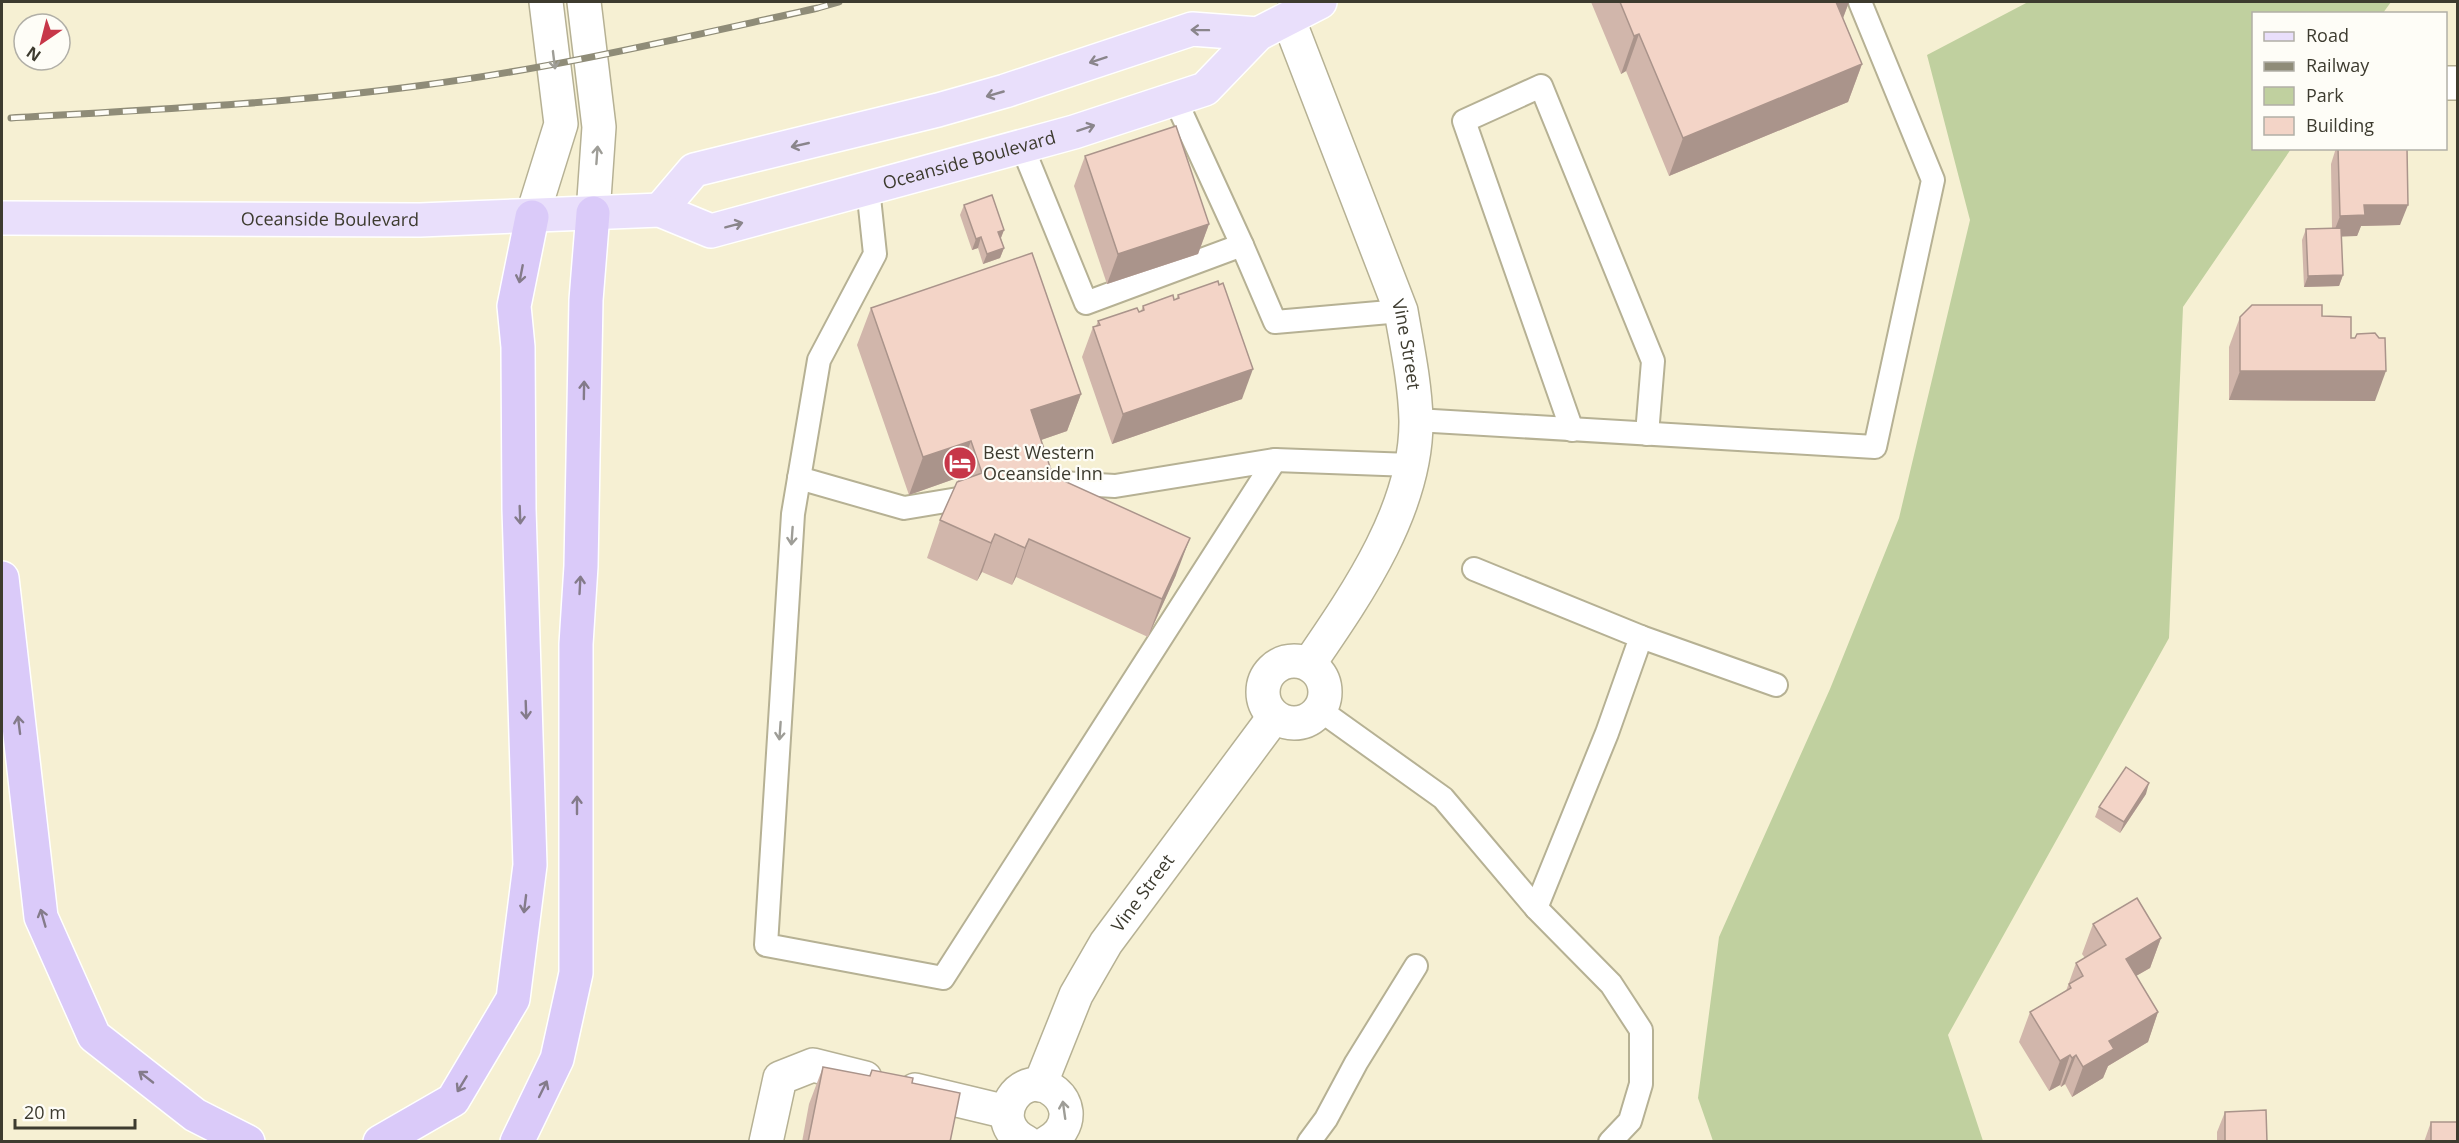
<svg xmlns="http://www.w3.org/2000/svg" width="2459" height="1143" font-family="'Open Sans',sans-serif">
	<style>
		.green { fill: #c0d09f }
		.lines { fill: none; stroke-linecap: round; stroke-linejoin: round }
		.service-casing { stroke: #b6b194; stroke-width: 26 }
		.minor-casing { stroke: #b6b194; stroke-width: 36 }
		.tertiary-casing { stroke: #b6b194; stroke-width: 36 }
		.primary-casing { stroke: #fff; stroke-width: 36 }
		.motorway-casing { stroke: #fff; stroke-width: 36 }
		.service { stroke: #fff; stroke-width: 22 }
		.minor { stroke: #fff; stroke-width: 33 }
		.tertiary { stroke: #fff; stroke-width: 33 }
		.primary { stroke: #e9dffb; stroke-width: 33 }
		.motorway { stroke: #dacaf9; stroke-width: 33 }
		.rail-casing { stroke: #8f8c78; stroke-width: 7 }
		.rail { stroke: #fefdf7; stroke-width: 4.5; stroke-dasharray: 14; stroke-linecap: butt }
		.wall { fill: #d1b6ab }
		.shaded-wall { fill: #aa948b }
		.building { fill: #f3d4c7; stroke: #aa948b; stroke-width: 1.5 }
		.oneway { stroke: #8a858b }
		.oneway2 { stroke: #9e9d97 }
		.oneway3 { stroke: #847b8a }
		.labels { text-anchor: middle; stroke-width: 4.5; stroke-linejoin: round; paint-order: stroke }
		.street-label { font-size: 18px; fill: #3d3b2f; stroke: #fefdf7 }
		.poi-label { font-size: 18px; fill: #3d3b2f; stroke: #fefdf7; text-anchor: start }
	</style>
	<rect width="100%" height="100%" fill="#f6f0d3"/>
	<polygon class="green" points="2028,2 2391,2 2383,13 2254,14 2254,148 2291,149 2183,307 2169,638 1948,1035 1983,1141 1713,1141 1698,1098 1719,937 1830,689 1899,518 1970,220 1927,55"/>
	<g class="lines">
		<g class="service-casing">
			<g id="service">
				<polyline points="1022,146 1086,303 1242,245 1175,99"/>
				<polyline points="868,188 875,254 819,360 793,514 766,945 943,978 1275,460"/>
				<polyline points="1242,245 1275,322 1401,311"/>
				<polyline points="1416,420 1875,447 1933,180 1860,2"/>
				<polyline points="1572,430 1464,121 1541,86 1653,361 1647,434"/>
				<polyline points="799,478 904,508 964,498"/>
				<polyline points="1043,482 1115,486 1275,460 1411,465"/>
				<polyline points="1474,569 1641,637 1607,733 1536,908"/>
				<polyline points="1641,637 1776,685"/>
				<polyline points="1320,710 1443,798 1536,908 1611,984 1641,1030 1641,1084 1630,1121 1610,1142"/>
				<polyline points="1309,1142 1326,1119 1356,1063 1416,966"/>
			</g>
		</g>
		<g class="minor-casing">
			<g id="minor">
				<polyline points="584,2 599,127 593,213"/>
				<polyline points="2446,83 2458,83"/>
				<polyline points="532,217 561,124 546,2"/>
				<polyline points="915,1090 1007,1112"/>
				<polyline points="766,1142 780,1078 813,1065 865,1078"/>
			</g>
		</g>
		<g class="tertiary-casing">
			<g id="tertiary">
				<path id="s1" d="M1288,18L1401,311C1407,346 1415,383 1416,420C1417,508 1357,594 1309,664"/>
				<circle cx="1294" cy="692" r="31"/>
				<path id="s2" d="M1040,1085L1076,995L1106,943L1274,717"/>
				<path d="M1026,1142C983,1120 1023,1064 1055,1092C1061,1097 1065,1104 1066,1112C1067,1125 1059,1136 1048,1142"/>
			</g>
		</g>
		<g class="primary-casing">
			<g id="primary">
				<polyline points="660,210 694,170 938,110 1005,91 1192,29 1258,34"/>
				<path id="s3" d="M2,218L420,220L660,210L711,231L1074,132L1205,89L1258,34L1320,2"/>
			</g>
		</g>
		<g class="motorway-casing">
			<g id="motorway">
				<polyline points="2,578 41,917 94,1036 195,1115 248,1142"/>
				<polyline points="380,1142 453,1100 513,999 530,865 519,509 518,347 514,306 532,217"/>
				<polyline points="517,1142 557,1059 576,973 576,644 581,566 586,300 593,213"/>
			</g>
		</g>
		<use href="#service" class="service"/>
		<use href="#minor" class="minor"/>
		<use href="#tertiary" class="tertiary"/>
		<use href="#primary" class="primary"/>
		<use href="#motorway" class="motorway"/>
		<g class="rail-casing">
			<path id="rail" d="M11,118C146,110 282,104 417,86C552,69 685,37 818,8L839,2"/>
		</g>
		<use href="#rail" class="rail"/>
	</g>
	<g class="wall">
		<polygon points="1591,2 1849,2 1843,18 1862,64 1848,102 1669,176 1626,71 1621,74"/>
		<polygon points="2336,148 2407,148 2400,225 2361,226 2357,236 2341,236 2343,275 2339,286 2304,287 2302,240 2306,229 2332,228 2331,164"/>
		<polygon points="1085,156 1209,224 1198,254 1107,284 1074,186"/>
		<polygon points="964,205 1004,230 1001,238 1004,248 1000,258 983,264 978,248 972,250 960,215"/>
		<polygon points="1178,295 1242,399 1112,444 1082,357 1093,327 1096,326 1098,321 1139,312 1141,311 1143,306 1174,300 1176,299"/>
		<polygon points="871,308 1081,394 1067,431 1041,440 1053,476 1176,575 1148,637 1016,577 1012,585 982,572 977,581 927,558 940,520 958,481 957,478 909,495 857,345"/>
		<polygon points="2322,316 2375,401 2229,400 2229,347 2240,317"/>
		<polygon points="2146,794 2120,833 2095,817 2099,807"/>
		<polygon points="2093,924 2161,938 2150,968 2136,976 2158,1012 2148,1042 2108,1066 2103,1078 2072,1097 2065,1084 2061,1087 2060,1085 2049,1091 2019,1042 2030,1012 2066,991 2076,963 2085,958 2082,954"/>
		<polygon points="823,1067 869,1076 872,1070 912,1083 950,1142 802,1142 809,1104"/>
		<polygon points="2225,1112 2267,1142 2217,1142 2217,1132"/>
		<polygon points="2431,1122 2457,1142 2424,1142"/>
	</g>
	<g class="shaded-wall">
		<polygon points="1827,2 1849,2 1843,18 1817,28"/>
		<polygon points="1639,34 1626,71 1621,74 1634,36"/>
		<polygon points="1862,64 1848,102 1669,176 1683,138"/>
		<polygon points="2364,205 2408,205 2400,225 2361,226 2357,236 2332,237 2340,216"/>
		<polygon points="1209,224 1198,254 1107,284 1118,254"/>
		<polygon points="1004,230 1000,240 998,232"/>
		<polygon points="981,237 978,248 972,250 976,239"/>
		<polygon points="1004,248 1000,258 983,264 987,254"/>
		<polygon points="2343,275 2339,286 2304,287 2308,276"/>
		<polygon points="1253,369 1242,399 1112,444 1123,414"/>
		<polygon points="2240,371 2386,371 2375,401 2229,400"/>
		<polygon points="1081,394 1067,431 1018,448 1031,410"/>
		<polygon points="971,441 957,478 909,495 923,457"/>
		<polygon points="995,534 982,572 977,581 991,543"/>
		<polygon points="1190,538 1176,575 1148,637 1162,599"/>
		<polygon points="1029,539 1016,577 1012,585 1025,548"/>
		<polygon points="2149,783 2146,794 2120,833 2124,822"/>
		<polygon points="2161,938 2150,968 2115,988 2126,959"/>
		<polygon points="2158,1012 2148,1042 2108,1066 2103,1078 2072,1097 2083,1067 2109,1041"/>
		<polygon points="2070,1055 2060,1085 2049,1091 2060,1061"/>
		<polygon points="2076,1055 2065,1084 2061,1087 2072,1058"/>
	</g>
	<g class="building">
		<polygon points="1620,2 1836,2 1862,64 1683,138 1639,34 1634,36"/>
		<polygon points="1176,126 1209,224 1118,254 1085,156"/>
		<polygon points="2338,148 2407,148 2408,205 2364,205 2365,215 2340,216"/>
		<polygon points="992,195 1004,230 998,232 1004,248 987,254 981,237 976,239 964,205"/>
		<polygon points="2341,228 2343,275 2308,276 2306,229"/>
		<polygon points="1032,253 1081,394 1031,410 1053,476 1190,538 1162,599 1029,539 1025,548 995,534 991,543 940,520 957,482 982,473 971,441 923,457 871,308"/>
		<polygon points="1218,281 1219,285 1223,283 1253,369 1123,414 1093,327 1100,325 1098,321 1137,308 1139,312 1144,310 1143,306 1173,295 1174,300 1179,298 1178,295"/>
		<polygon points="2252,305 2322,305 2322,316 2351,317 2351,338 2355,338 2357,334 2375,333 2379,338 2385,338 2386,371 2240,371 2240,317"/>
		<polygon points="2126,767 2149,783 2124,822 2099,807"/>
		<polygon points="2137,898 2161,938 2126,959 2158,1012 2109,1041 2114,1049 2083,1067 2076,1055 2072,1058 2070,1055 2060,1061 2030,1012 2071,988 2069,984 2083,976 2076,963 2106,945 2093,924"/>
		<polygon points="823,1067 870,1076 872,1070 913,1078 912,1083 960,1093 950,1142 808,1142"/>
		<polygon points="2266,1110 2267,1142 2225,1142 2225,1112"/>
		<rect x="2431" y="1122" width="26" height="20"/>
	</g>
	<defs><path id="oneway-shaft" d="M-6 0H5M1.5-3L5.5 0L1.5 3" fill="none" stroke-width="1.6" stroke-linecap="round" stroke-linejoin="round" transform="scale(1.5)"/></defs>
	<g class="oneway">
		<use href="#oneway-shaft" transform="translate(1200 30) rotate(-179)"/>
		<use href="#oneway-shaft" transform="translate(1098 60) rotate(162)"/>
		<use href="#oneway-shaft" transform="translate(995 94) rotate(164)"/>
		<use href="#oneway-shaft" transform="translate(1086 128) rotate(-18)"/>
		<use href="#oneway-shaft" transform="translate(800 145) rotate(167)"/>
		<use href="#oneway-shaft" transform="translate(734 225) rotate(-15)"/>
	</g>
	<g class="oneway2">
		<use href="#oneway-shaft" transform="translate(554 60) rotate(83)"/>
		<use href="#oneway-shaft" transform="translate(597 155) rotate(-86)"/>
		<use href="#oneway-shaft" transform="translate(792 536) rotate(94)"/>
		<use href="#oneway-shaft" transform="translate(780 731) rotate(94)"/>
		<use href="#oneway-shaft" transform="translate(1064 1110) rotate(-98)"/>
	</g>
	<g class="oneway3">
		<use href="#oneway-shaft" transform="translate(521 274) rotate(101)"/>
		<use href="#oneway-shaft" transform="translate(584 390) rotate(-89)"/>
		<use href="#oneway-shaft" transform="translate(520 515) rotate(88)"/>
		<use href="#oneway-shaft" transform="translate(580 585) rotate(-87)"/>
		<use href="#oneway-shaft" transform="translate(526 710) rotate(88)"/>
		<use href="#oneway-shaft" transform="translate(19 725) rotate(-97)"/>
		<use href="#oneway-shaft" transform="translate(577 805) rotate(-90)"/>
		<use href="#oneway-shaft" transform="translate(525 904) rotate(97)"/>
		<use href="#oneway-shaft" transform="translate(43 918) rotate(-106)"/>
		<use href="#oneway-shaft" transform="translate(146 1077) rotate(-142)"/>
		<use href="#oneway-shaft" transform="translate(462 1084) rotate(121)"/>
		<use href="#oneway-shaft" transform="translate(543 1089) rotate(-64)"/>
	</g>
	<defs>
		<g id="hotel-disc" transform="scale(1.725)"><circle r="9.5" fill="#c73749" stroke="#fefdf7"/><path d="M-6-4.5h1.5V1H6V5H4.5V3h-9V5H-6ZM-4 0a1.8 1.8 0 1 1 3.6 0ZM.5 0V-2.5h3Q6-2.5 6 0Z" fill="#fff"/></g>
	</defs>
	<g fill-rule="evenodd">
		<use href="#hotel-disc" x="960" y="463"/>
	</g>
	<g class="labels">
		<g class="street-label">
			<text dy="6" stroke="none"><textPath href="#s3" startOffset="981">Oceanside Boulevard</textPath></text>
			<text dy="6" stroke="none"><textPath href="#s3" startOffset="328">Oceanside Boulevard</textPath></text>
			<text dy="6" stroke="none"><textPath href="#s1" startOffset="348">Vine Street</textPath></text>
			<text dy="6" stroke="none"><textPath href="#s2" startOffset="219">Vine Street</textPath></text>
		</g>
		<g class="poi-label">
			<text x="983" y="459">Best Western<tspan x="983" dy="21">Oceanside Inn</tspan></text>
		</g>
	</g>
	<rect width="2459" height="1143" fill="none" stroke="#3d3b2f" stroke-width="6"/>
	<rect x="2252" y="12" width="195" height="138" fill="#fefdf7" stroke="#b1afa7" stroke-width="1.5"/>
	<rect x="2264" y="32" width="30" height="9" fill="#e9dffb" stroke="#b1afa7" stroke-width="1.5"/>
	<text x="2306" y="42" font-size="18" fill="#3d3b2f">Road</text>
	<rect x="2264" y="62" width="30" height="9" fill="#8f8c78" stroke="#b1afa7" stroke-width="1.5"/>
	<text x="2306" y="72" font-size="18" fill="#3d3b2f">Railway</text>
	<rect x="2264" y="87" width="30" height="18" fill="#c0d09f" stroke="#b1afa7" stroke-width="1.5"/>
	<text x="2306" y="102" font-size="18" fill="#3d3b2f">Park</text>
	<rect x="2264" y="117" width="30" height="18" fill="#f3d4c7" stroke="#b1afa7" stroke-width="1.5"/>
	<text x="2306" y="132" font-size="18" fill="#3d3b2f">Building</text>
	<g transform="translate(42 42) rotate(215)"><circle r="28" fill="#fefdf7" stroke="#b1afa7" stroke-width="1.5"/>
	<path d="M0-4.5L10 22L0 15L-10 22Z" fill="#c73749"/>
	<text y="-9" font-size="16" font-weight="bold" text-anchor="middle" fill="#3d3b2f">N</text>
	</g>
	<path d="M15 1119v9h120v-9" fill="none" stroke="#3d3b2f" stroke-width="3"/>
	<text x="24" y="1119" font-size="18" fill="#3d3b2f" stroke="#fefdf7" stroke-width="4.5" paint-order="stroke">20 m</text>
</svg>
